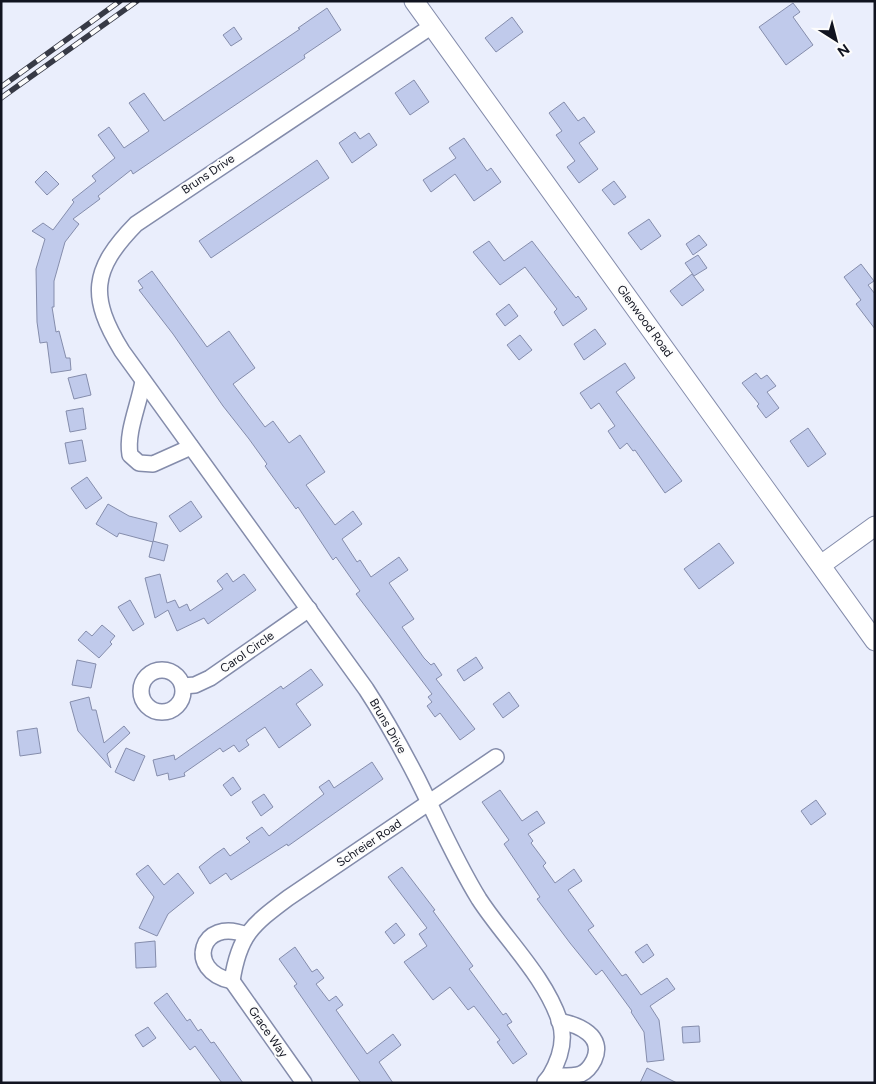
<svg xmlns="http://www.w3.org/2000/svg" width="876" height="1084" font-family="Figtree,sans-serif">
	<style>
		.building { fill: #c0caeb; stroke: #858dac }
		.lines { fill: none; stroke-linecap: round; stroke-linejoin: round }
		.minor-casing { stroke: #848cab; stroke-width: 18 }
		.tertiary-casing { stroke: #848cab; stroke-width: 21 }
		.minor { stroke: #fff; stroke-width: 15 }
		.tertiary { stroke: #fff; stroke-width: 19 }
		.rail-casing { stroke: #373a46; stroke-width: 5.5 }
		.rail { stroke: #fcfcfc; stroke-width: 4; stroke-dasharray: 11; stroke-linecap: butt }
		.labels { text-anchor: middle; stroke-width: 4; stroke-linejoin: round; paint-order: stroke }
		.street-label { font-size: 12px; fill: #111420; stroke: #fcfcfc }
	</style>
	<rect width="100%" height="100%" fill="#eaeefc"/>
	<g class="building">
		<polygon points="793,3 800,12 793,17 813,45 786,65 759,27"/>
		<polygon points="327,8 341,30 304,55 305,58 167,151 133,174 131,170 98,196 100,199 73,219 79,224 65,242 54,281 54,307 52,307 56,332 59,331 66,358 70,358 71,370 51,373 47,342 40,343 37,322 36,269 45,239 32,231 43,223 53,230 74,202 72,200 96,181 92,176 115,158 98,135 109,127 124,148 149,131 129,103 144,93 164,121 300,29 298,28"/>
		<polygon points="512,17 523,32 496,52 485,38"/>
		<polygon points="234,27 242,39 231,46 223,35"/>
		<polygon points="414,80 429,102 410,115 395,93"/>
		<polygon points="564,102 578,121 584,117 595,132 579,143 598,169 579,183 567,167 575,161 556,135 562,131 549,113"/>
		<polygon points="355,132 360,139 369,133 377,145 352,163 339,143"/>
		<polygon points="464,138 487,171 491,168 501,182 474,201 455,174 431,192 423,180 456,158 449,148"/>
		<polygon points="317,160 329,178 211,258 199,241"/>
		<polygon points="46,171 59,184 47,195 35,182"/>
		<polygon points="614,181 626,197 614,205 602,190"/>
		<polygon points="649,219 661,236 641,250 628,233"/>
		<polygon points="699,235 707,245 693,255 686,244"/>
		<polygon points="489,241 504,261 532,241 576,298 578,296 587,309 563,326 554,312 557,309 525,267 500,285 473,252"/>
		<polygon points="698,255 707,268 694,276 685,263"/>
		<polygon points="861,264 874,281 868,285 875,294 875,329 856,304 861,300 844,277"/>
		<polygon points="152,271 207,347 229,331 255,368 233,384 265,427 273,421 289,443 300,435 325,472 306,485 335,525 353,511 362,524 342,539 357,562 360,560 371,577 399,557 408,570 389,583 414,619 402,627 424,658 431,665 434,663 442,675 436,679 475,729 460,740 440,713 435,717 427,706 432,702 428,697 432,694 356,594 360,591 336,557 333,560 298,507 296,509 265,466 267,464 249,439 223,406 173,334 139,290 143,288 138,281"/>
		<polygon points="692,274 704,290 682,306 670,291"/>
		<polygon points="509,304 518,316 505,326 496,314"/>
		<polygon points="595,329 606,344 584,360 574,344"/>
		<polygon points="520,335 532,350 519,360 507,345"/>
		<polygon points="625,363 635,378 616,392 682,481 665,493 635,450 633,451 627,443 620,449 608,431 615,426 599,403 591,409 580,393"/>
		<polygon points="756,373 761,379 767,375 776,386 767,392 779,408 766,418 757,406 759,404 742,383"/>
		<polygon points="86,374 91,395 74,399 68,378"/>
		<polygon points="83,408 86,429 70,432 66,411"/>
		<polygon points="808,428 826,454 808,467 790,441"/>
		<polygon points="82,440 86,461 69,464 65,443"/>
		<polygon points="87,477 102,498 86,509 71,488"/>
		<polygon points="191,501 202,517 180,532 169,516"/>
		<polygon points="108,504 129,516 157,523 153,542 119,533 117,537 96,524"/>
		<polygon points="153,541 168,545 164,561 149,557"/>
		<polygon points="719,543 734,563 699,589 684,569"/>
		<polygon points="227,573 233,582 244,574 256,590 208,624 204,618 177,631 168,610 155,618 145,578 160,574 167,603 175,600 179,608 187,604 190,611 223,589 217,581"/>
		<polygon points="130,600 144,624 133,631 118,607"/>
		<polygon points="102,625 115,636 110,642 112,644 99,658 78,640 86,631 92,636"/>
		<polygon points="476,657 483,668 464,681 457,670"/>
		<polygon points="77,660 96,664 91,688 72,685"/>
		<polygon points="311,669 323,685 296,704 311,725 279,748 265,727 246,740 249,745 239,752 234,745 223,752 220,748 184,773 185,776 169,780 168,773 157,776 153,760 174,755 175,760 281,686 283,689"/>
		<polygon points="509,692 519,706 503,718 493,704"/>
		<polygon points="89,697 92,710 96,710 104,743 124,726 130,733 107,754 111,768 78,731 70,702"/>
		<polygon points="37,728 41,753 20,756 17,731"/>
		<polygon points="126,748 145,756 134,781 115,772"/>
		<polygon points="372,762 383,779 288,846 287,844 231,880 226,873 210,884 199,867 214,855 224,848 230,856 250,842 246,838 262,827 269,836 324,794 319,787 329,780 334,788"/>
		<polygon points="233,777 241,789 231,796 223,785"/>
		<polygon points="500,790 522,821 537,811 545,823 528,834 533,841 531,843 546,863 543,866 555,883 574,869 582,881 568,890 594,926 588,930 622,976 626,974 641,995 667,978 675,989 650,1006 659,1020 664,1060 647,1062 644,1032 631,1012 632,1011 602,970 596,975 570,943 537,899 540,897 504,844 509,840 482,802"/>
		<polygon points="264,794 273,807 261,816 252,802"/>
		<polygon points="816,800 826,814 811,825 801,811"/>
		<polygon points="148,865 164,885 178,873 194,893 168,914 157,936 139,928 154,897 136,874"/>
		<polygon points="402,867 435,910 433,911 473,966 469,969 503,1015 506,1013 512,1022 507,1025 527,1054 513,1064 497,1042 500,1040 474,1006 468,1010 450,987 433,1000 404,962 427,946 419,934 427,928 388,877"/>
		<polygon points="396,923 405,935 394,944 385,932"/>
		<polygon points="155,941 156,967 136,968 135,943"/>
		<polygon points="647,944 654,955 643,963 635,952"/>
		<polygon points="295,947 312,972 317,969 324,978 316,984 329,1001 336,996 343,1005 336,1010 367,1054 393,1034 401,1045 379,1062 393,1083 361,1083 294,986 297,984 279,959"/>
		<polygon points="167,993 187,1021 190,1019 198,1031 201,1029 211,1043 214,1042 243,1083 222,1083 195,1046 190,1050 154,1003"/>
		<polygon points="699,1026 700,1042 683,1043 682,1027"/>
		<polygon points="148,1027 156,1038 143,1047 135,1035"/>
		<polygon points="647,1068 677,1083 640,1083"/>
	</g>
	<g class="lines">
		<g class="minor-casing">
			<g id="minor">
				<path d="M432,26L136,224C91,270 89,297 122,351L366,689C385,718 401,747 417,778C437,818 455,860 479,899C505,939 545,976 560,1022C566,1041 560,1059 550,1076"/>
				<path d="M143,381C139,405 126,432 130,455L139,463L153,464L191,447"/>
				<circle cx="162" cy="691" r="21"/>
				<polyline points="183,686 195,685 210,678 309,609"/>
				<path d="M232,981C239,935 252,925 288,898L496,757"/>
				<polyline points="232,981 304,1083"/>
				<path d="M232,981C184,971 201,916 246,935"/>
				<path d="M545,1082L550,1076C560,1076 572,1077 581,1074C588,1071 591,1066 594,1060C605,1036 579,1025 559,1021"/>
			</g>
		</g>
		<g class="tertiary-casing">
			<g id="tertiary">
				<polyline points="414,1 875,641"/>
				<polyline points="821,565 875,526"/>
			</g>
		</g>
		<use href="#minor" class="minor"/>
		<use href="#tertiary" class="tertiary"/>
		<g class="rail-casing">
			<g id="rail">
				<polyline points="1,87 120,1"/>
				<polyline points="1,98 137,1"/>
			</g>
		</g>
		<use href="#rail" class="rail"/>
	</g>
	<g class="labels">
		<g class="street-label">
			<text transform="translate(208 174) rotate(-34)" y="4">Bruns Drive</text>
			<text transform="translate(645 321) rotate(54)" y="4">Glenwood Road</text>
			<text transform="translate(247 652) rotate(-35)" y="4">Carol Circle</text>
			<text transform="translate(388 726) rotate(60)" y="4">Bruns Drive</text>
			<text transform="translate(369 843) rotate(-34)" y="4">Schreier Road</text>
			<text transform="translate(268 1032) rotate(55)" y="4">Grace Way</text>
		</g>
	</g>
	<rect width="876" height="1084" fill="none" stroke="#111420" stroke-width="5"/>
	<g transform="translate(836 40) rotate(144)" stroke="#fcfcfc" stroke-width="4" paint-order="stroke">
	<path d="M0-4L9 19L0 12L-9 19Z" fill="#111420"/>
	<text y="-8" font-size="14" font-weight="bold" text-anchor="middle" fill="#111420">N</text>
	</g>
</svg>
